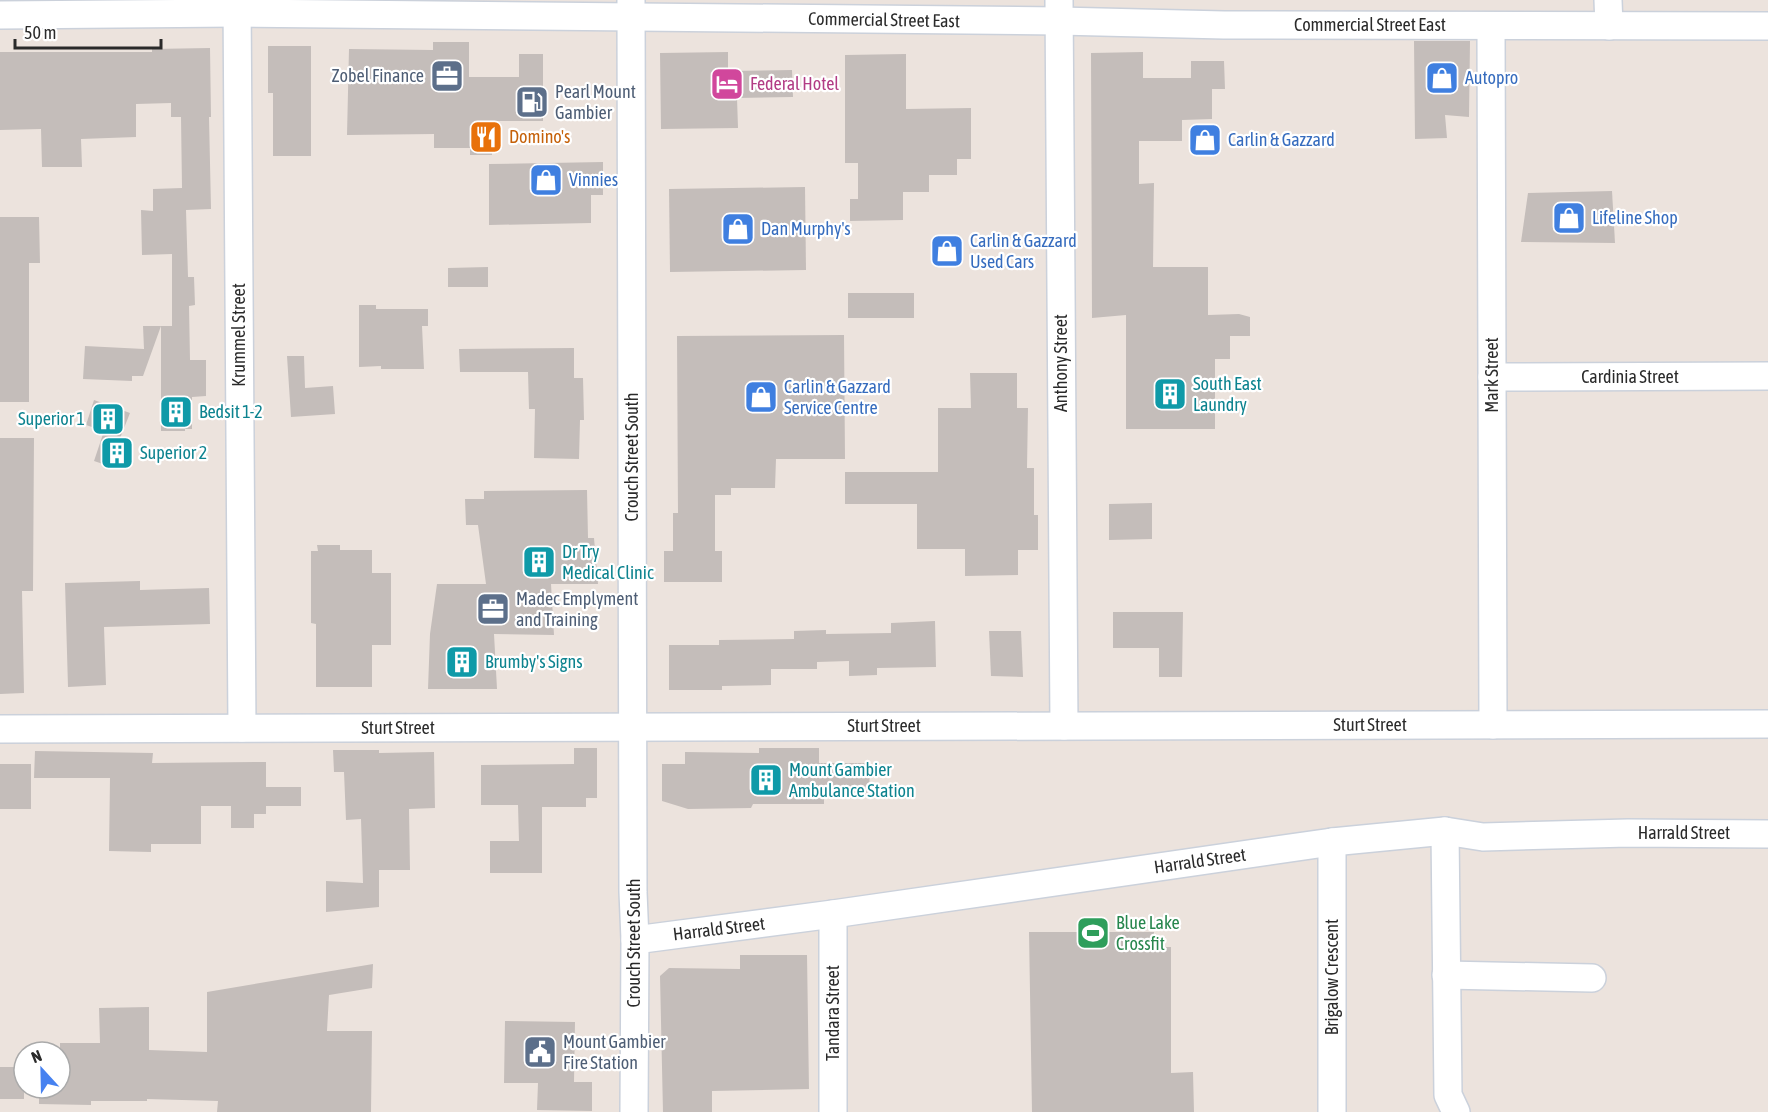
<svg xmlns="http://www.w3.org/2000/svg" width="1768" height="1112" font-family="'Asap Condensed',sans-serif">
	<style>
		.building { fill: #c4bdba }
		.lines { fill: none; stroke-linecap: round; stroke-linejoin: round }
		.minor-casing { stroke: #cbd1db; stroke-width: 30 }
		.minor { stroke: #fff; stroke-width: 27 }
		.labels { text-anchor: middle; stroke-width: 4.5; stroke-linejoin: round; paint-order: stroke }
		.street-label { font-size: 18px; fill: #2a2a2a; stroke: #fff }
		.service-label { font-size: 18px; fill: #4e5e75; stroke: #fff; text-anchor: start }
		.shop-label { font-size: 18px; fill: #366cbe; stroke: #fff; text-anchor: start }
		.hotel-label { font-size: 18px; fill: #b23c85; stroke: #fff; text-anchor: start }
		.food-label { font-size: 18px; fill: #c56008; stroke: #fff; text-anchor: start }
		.culture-label { font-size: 18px; fill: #0d838f; stroke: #fff; text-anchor: start }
		.leisure-label { font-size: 18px; fill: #27864d; stroke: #fff; text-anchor: start }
	</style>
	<rect width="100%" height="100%" fill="#ece3dd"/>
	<g class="building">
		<polygon points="1414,41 1470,41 1469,117 1445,115 1447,138 1415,139"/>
		<polygon points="433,42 469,42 469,77 519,77 519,54 543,54 543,121 492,121 492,155 470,155 470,148 434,148 434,134 347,135 349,49 433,50"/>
		<polygon points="268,46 311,46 311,156 273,156 273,93 268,93"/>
		<polygon points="210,48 211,117 209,117 211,209 186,210 188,277 194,277 195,305 189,306 190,360 206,360 206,396 192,397 192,429 185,429 185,431 161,431 161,326 172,326 172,254 142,255 141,210 153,211 153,189 182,188 181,117 171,117 171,103 136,104 136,137 81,139 82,167 42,167 41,129 0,130 0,52 152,52 152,49"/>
		<polygon points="728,52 728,71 792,70 793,97 737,98 738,128 661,129 660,53"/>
		<polygon points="1143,52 1143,78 1191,78 1191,61 1224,61 1225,89 1212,89 1212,119 1182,120 1182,141 1139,141 1139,184 1154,183 1153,267 1208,267 1208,315 1239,314 1250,317 1250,336 1230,336 1230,359 1215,359 1215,429 1126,429 1126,315 1092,318 1091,53"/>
		<polygon points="906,54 906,109 971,108 971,159 957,159 957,175 929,175 929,192 903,192 903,220 850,221 850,199 858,199 858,163 845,163 845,55"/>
		<polygon points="603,162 603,195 591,195 591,223 489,225 489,164"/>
		<polygon points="805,187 806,270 670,272 669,189"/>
		<polygon points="1612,191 1615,243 1521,242 1528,193"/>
		<polygon points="0,217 39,217 40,263 29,263 29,402 0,402"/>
		<polygon points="488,267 488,287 448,287 448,268"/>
		<rect x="848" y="293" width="66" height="25"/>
		<polygon points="359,305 376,305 376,309 428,309 428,326 422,326 424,369 381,369 381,366 359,367"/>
		<polygon points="143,326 161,326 143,376 132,376 132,381 83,379 85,346 144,349"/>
		<polygon points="844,335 845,459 776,459 775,488 731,488 731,495 715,495 715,551 722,551 722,582 664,582 664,551 673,551 673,513 678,513 677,336"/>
		<polygon points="574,348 574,378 583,378 584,420 580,420 579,459 534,458 535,409 529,409 528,372 460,372 459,349"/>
		<polygon points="287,356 304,356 305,388 333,386 335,414 291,417"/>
		<polygon points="970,373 1017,373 1017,408 1028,408 1027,468 1034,468 1034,515 1038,515 1038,550 1018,550 1018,575 965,576 965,549 917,549 917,504 845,504 845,472 938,472 938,408 971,408"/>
		<polygon points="94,400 130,413 109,466 94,461 104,431 86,425"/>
		<polygon points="0,438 34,438 33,591 22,591 24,693 0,694"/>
		<polygon points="587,490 588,538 594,538 598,584 551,584 554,635 494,634 497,689 428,689 430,634 437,584 486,584 478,525 466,525 465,499 484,499 484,491"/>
		<polygon points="1152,503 1152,539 1109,540 1109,504"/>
		<polygon points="317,545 340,545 340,550 372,550 372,573 391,573 391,645 372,645 372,687 316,687 316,624 311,623 311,551 318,551"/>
		<polygon points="140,581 140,590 209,588 210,624 104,627 106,685 68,687 65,583"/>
		<polygon points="1113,612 1183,612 1182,677 1159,677 1159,648 1113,648"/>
		<polygon points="935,621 936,667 877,668 877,675 849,676 849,661 817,662 817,669 771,669 771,685 722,686 722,690 669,690 669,645 719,645 719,640 794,639 794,631 826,630 826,634 891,633 891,623"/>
		<polygon points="989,631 1021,631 1023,677 991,676"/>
		<polygon points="574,748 597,748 597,798 586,798 586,807 542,807 542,873 490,873 490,841 519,841 518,805 481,805 481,765 574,764"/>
		<polygon points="759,748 819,748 819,763 870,763 869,795 824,795 824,804 753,804 751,808 688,809 662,801 662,764 685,764 685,752 759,753"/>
		<polygon points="333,750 379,750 379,753 434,752 435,808 409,809 410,870 379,870 379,907 326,912 326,881 363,883 361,819 346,820 344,772 334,772"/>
		<polygon points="35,751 153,753 152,763 266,762 266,787 301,787 301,806 266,806 266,814 254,814 254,828 231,828 231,806 201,806 201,844 151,844 151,852 109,851 110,778 34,778"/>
		<rect x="0" y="764" width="31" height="45"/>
		<polygon points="1029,932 1154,932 1154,947 1171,947 1171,1073 1193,1072 1194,1112 1032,1112"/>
		<polygon points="740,955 807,955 809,1089 712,1091 712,1112 663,1112 660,976 669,968 740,969"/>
		<polygon points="373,964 372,988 329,995 327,1031 372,1031 371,1112 217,1112 218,1101 147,1099 147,1101 91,1101 91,1105 39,1104 39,1088 60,1088 60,1043 100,1043 99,1008 149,1007 149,1050 207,1052 207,992"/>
		<polygon points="505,1021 575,1022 574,1082 592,1082 592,1111 537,1110 538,1083 504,1083"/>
		<rect x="0" y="1067" width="24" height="32"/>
	</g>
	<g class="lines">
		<g class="minor-casing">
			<g id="minor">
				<polyline points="237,0 242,728"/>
				<polyline points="1059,0 1064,726"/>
				<polyline points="1608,0 1609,26"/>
				<polyline points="631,1 633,892 635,940 634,1112"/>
				<polyline points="0,15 237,13 1059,21 1224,25 1768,26"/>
				<polyline points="1491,26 1493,725"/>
				<polyline points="1492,377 1768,376"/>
				<polyline points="0,729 1768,724"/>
				<polyline points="1445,831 1448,1095 1456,1112"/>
				<polyline points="1332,842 1332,1112"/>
				<polyline points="833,914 833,1112"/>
				<polyline points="635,940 833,914 1332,842 1445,831 1483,837 1628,833 1768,834"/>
				<polyline points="1446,975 1592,978"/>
			</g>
		</g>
		<use href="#minor" class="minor"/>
	</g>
	<defs>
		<g id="office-square" transform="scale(1.725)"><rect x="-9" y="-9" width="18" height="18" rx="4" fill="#5c6f8a" stroke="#fff"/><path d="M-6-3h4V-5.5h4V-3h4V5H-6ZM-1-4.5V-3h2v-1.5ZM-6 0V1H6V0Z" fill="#fff"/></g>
		<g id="shop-square" transform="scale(1.725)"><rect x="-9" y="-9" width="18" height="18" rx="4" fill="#3f7fe0" stroke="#fff"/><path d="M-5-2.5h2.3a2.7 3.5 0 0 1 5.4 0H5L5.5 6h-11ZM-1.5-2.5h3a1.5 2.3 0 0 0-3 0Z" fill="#fff"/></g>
		<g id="hotel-square" transform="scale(1.725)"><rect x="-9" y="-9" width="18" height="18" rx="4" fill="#d1479c" stroke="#fff"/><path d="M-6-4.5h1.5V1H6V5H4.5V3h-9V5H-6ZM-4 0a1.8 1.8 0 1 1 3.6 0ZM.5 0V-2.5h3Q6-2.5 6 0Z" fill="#fff"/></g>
		<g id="fuel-square" transform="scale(1.725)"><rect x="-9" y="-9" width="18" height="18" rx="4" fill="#5c6f8a" stroke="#fff"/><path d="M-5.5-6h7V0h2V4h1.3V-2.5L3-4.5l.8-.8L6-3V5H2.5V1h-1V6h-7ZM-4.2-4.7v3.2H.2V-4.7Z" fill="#fff"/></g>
		<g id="restaurant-square" transform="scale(1.725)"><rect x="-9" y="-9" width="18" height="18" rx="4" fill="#e8710a" stroke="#fff"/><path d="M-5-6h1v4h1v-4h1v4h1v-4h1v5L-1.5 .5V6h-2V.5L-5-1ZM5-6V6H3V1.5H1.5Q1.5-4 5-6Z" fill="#fff"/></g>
		<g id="building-square" transform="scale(1.725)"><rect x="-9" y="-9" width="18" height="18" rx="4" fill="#0f9aa8" stroke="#fff"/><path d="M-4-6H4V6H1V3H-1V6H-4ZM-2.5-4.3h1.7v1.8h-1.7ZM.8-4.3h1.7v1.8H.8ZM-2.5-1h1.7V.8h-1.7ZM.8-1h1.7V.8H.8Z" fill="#fff"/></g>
		<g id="stadium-square" transform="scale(1.725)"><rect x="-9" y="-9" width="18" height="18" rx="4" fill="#2e9e5b" stroke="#fff"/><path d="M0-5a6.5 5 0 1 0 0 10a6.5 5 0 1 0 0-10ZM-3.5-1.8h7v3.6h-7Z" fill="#fff"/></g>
		<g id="civic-square" transform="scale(1.725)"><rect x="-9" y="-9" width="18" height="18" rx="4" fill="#5c6f8a" stroke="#fff"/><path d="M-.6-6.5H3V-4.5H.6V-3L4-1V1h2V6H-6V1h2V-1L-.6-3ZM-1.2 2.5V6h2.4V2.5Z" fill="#fff"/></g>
	</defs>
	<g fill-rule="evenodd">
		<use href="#office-square" x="447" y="76"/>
		<use href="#shop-square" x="1442" y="78"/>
		<use href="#hotel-square" x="727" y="84"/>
		<use href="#fuel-square" x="532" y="102"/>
		<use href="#restaurant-square" x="486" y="137"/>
		<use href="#shop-square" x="1205" y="140"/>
		<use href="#shop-square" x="546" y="180"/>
		<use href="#shop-square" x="1569" y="218"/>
		<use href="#shop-square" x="738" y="229"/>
		<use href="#shop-square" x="947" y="251"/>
		<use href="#building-square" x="1170" y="394"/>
		<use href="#shop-square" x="761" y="397"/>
		<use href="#building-square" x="176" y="412"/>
		<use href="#building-square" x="108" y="419"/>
		<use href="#building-square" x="117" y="453"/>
		<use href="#building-square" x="539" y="562"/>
		<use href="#office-square" x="493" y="609"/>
		<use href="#building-square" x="462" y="662"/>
		<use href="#building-square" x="766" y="780"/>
		<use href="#stadium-square" x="1093" y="933"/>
		<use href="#civic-square" x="540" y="1052"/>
	</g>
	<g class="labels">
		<g class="street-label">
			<text transform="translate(884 20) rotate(1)" y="6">Commercial Street East</text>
			<text x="1370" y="31">Commercial Street East</text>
			<text transform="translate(239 335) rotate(-90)" y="6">Krummel Street</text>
			<text transform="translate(1061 363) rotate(-90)" y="6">Anthony Street</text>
			<text transform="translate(1492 375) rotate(-90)" y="6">Mark Street</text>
			<text x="1630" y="383">Cardinia Street</text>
			<text transform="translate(632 457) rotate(-90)" y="6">Crouch Street South</text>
			<text x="1370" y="731">Sturt Street</text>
			<text x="884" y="732">Sturt Street</text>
			<text x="398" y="734">Sturt Street</text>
			<text x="1684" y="839">Harrald Street</text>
			<text transform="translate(1200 861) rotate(-8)" y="6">Harrald Street</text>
			<text transform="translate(719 929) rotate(-7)" y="6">Harrald Street</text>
			<text transform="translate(634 943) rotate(-90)" y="6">Crouch Street South</text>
			<text transform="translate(1332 977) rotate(-90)" y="6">Brigalow Crescent</text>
			<text transform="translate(833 1013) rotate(-90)" y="6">Tandara Street</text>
		</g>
		<g class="service-label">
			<text x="424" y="82" text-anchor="end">Zobel Finance</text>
			<text x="555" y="98">Pearl Mount<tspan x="555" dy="21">Gambier</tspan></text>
			<text x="516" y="605">Madec Emplyment<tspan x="516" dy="21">and Training</tspan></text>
			<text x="563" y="1048">Mount Gambier<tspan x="563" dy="21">Fire Station</tspan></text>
		</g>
		<g class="shop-label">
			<text x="1465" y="84">Autopro</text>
			<text x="1228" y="146">Carlin &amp; Gazzard</text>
			<text x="569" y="186">Vinnies</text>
			<text x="1592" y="224">Lifeline Shop</text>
			<text x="761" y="235">Dan Murphy's</text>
			<text x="970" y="247">Carlin &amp; Gazzard<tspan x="970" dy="21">Used Cars</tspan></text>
			<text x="784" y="393">Carlin &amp; Gazzard<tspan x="784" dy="21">Service Centre</tspan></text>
		</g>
		<g class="hotel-label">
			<text x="750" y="90">Federal Hotel</text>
		</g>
		<g class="food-label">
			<text x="509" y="143">Domino's</text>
		</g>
		<g class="culture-label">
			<text x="1193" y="390">South East<tspan x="1193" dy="21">Laundry</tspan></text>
			<text x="199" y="418">Bedsit 1-2</text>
			<text x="85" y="425" text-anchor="end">Superior 1</text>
			<text x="140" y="459">Superior 2</text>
			<text x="562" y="558">Dr Try<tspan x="562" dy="21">Medical Clinic</tspan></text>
			<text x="485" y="668">Brumby's Signs</text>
			<text x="789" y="776">Mount Gambier<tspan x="789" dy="21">Ambulance Station</tspan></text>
		</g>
		<g class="leisure-label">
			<text x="1116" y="929">Blue Lake<tspan x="1116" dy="21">Crossfit</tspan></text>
		</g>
	</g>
	<g transform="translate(42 1070) rotate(338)"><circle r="28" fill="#ffffff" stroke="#aaaaaa" stroke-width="1.5"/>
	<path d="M0-4.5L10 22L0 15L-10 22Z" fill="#4681f0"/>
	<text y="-9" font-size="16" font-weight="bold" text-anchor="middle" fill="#2a2a2a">N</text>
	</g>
	<path d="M15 39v9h146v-9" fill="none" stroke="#2a2a2a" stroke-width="3"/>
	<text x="24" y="39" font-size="18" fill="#2a2a2a" stroke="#ffffff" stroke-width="4.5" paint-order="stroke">50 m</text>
</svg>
